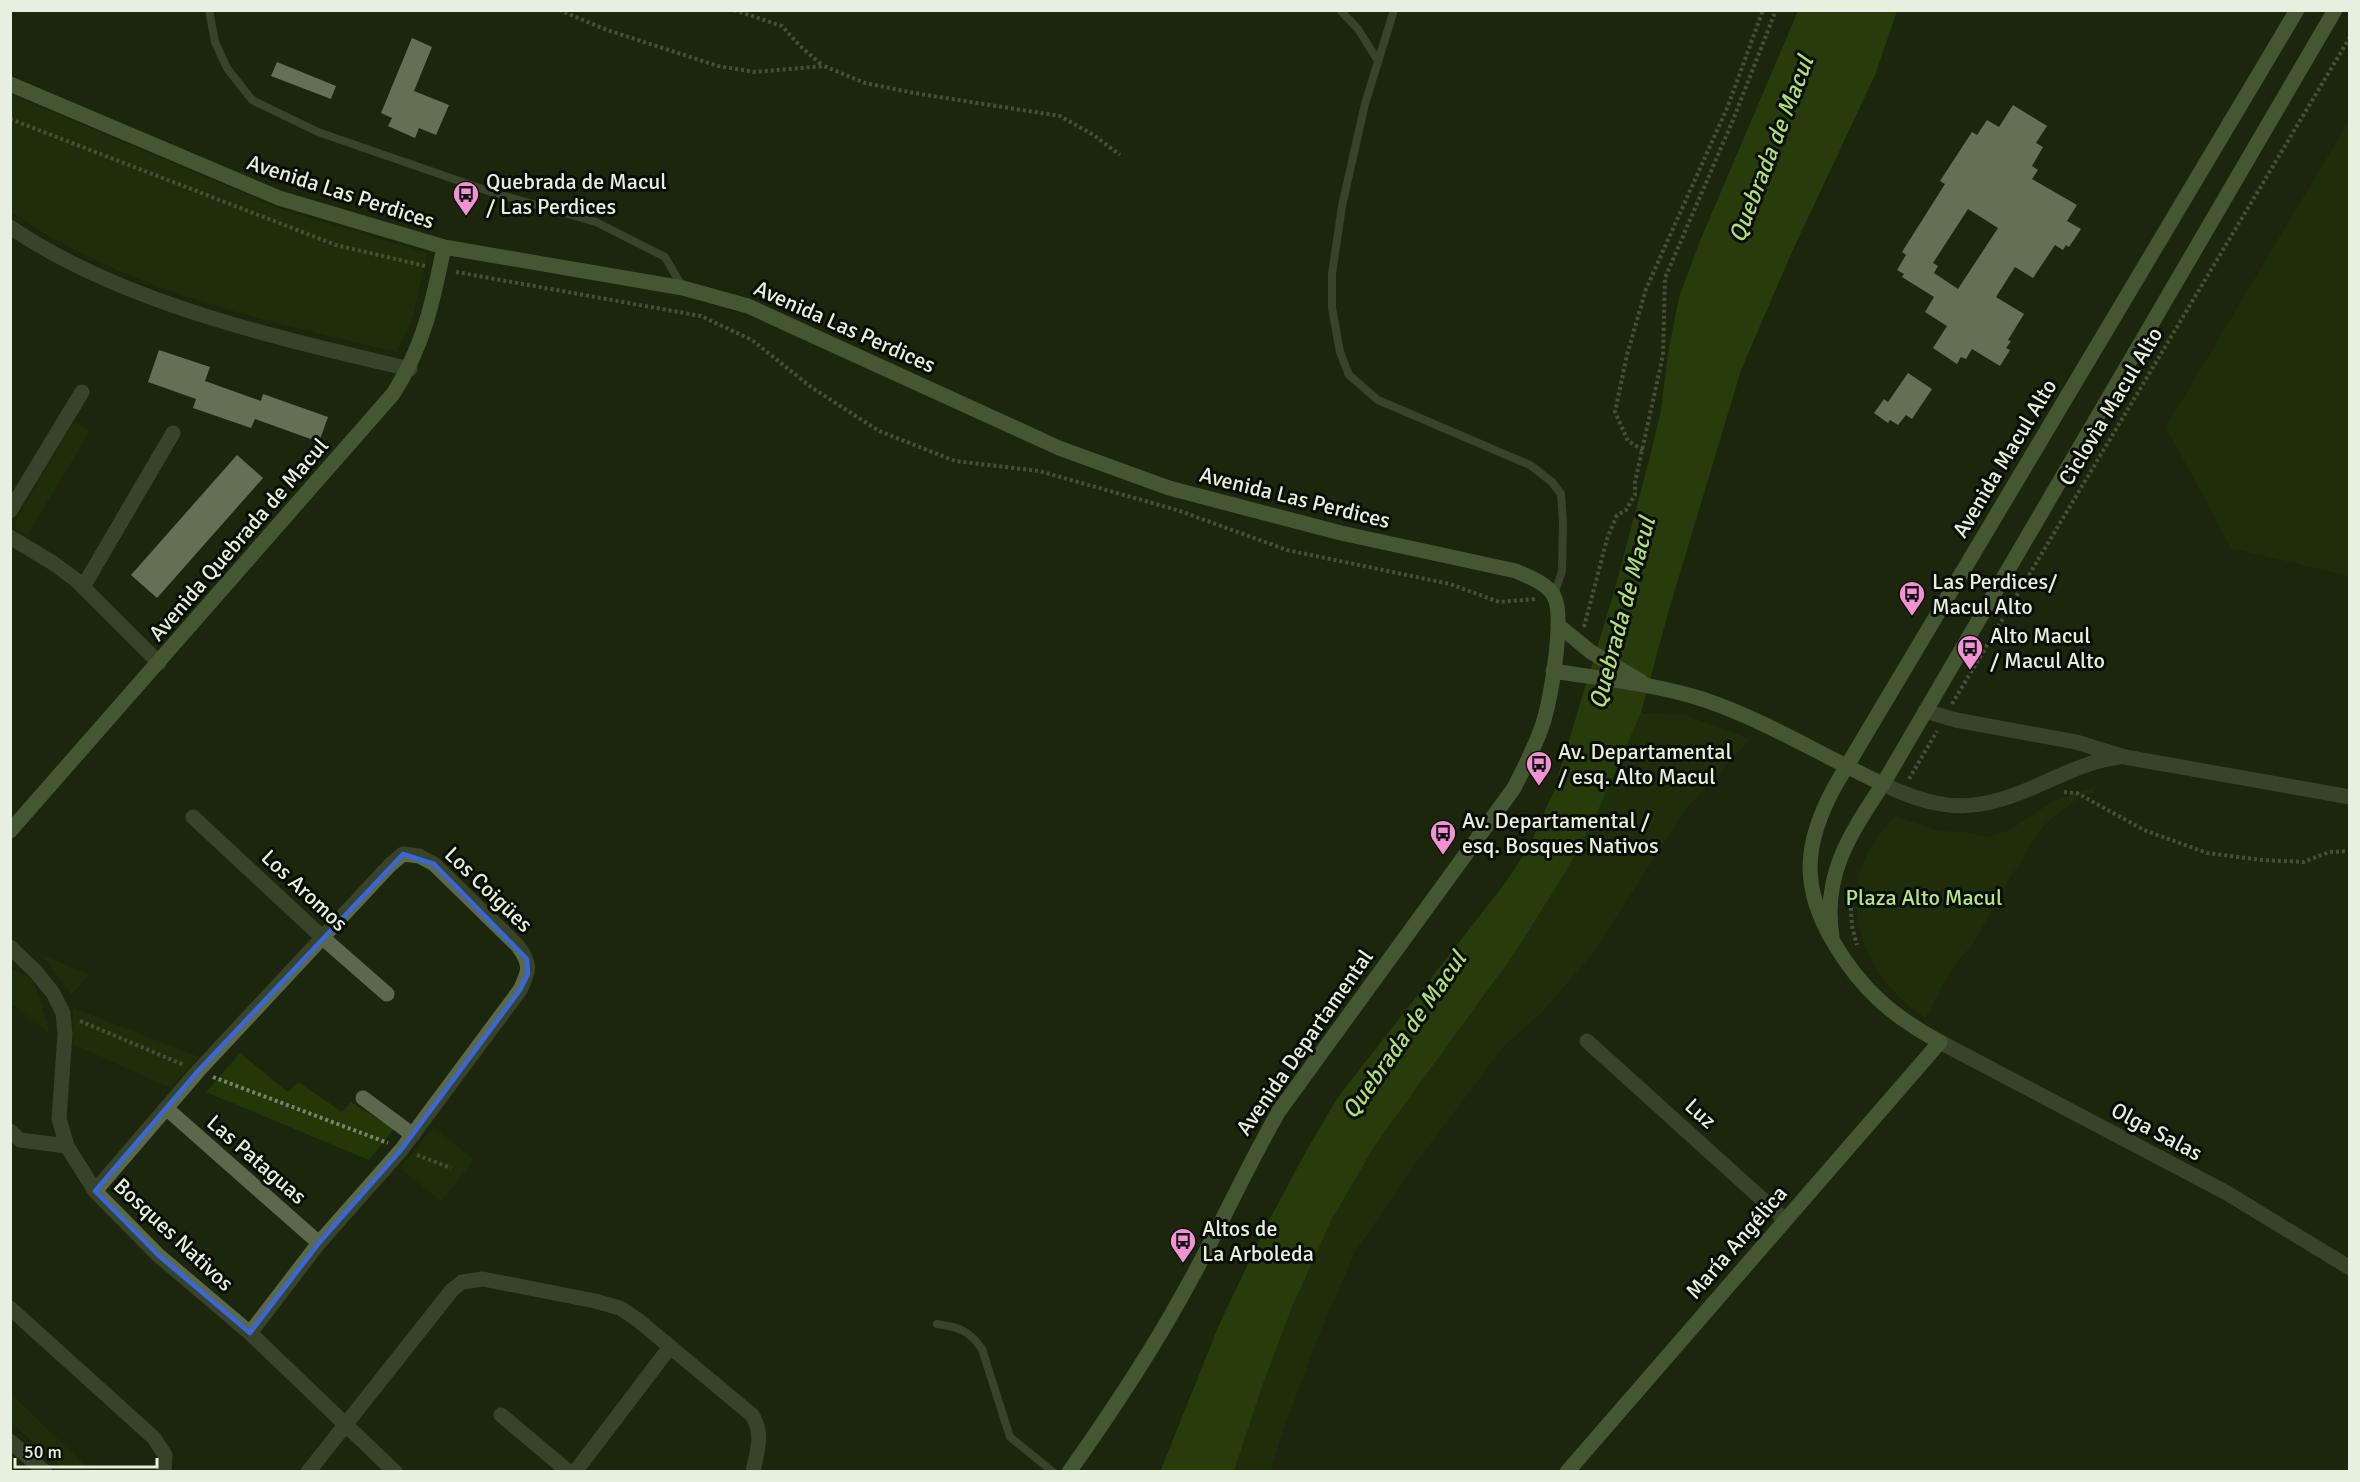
<svg xmlns="http://www.w3.org/2000/svg" width="2360" height="1482" font-family="Signika,sans-serif">
	<style>
		.green { fill: #233707 }
		.water { fill: #385508 }
		.building { fill: #bbcbab; fill-rule: evenodd }
		.lines { fill: none; stroke-linecap: round; stroke-linejoin: round }
		.path { stroke: #79836d; stroke-width: 4; stroke-dasharray: 3 3; stroke-linecap: butt }
		.lane { stroke: #5a684c; stroke-width: 8 }
		.street { stroke: #5a684c; stroke-width: 15 }
		.secondary { stroke: #799062; stroke-width: 15 }
		.marked { fill: none; stroke: #3b66d9; stroke-width: 4.5; stroke-linejoin: round }
		.labels { text-anchor: middle; stroke-width: 6; stroke-linejoin: round; paint-order: stroke }
		.poi-label { font-size: 22px; fill: #e7efdf; stroke: #090e04; text-anchor: start }
		.street-label { font-size: 22px; fill: #e7efdf; stroke: #090e04 }
		.park-label { font-size: 22px; fill: #b6e583; stroke: #090e04 }
		.water-label { font-size: 24px; font-style: italic; fill: #afdd7c; stroke: #090e04 }
	</style>
	<rect width="100%" height="100%" fill="#1b270d"/>
	<g class="green">
		<path d="M10,94L283,210L427,253L413,316L397,352C264,321 124,290 11,212Z"/>
		<polygon points="2349,121 2350,576 2349,576 2231,548 2166,427"/>
		<polygon points="74,422 90,431 27,535 16,529 16,520"/>
		<polygon points="1641,713 1685,715 1750,739 1685,810 1593,953 1544,1010 1503,1047 1415,1164 1355,1252 1319,1335 1281,1436 1271,1471 1234,1472 1263,1384 1292,1307 1332,1219 1375,1145 1514,954 1565,873 1596,815"/>
		<path d="M2096,786L2094,793L2082,795L2046,823L2029,847L2023,861L2012,874L1973,944L1957,962L1942,986L1926,1018C1871,984 1836,912 1869,850C1876,838 1886,827 1894,816L1939,831L1965,832L1987,837L2008,831L2054,801Z"/>
		<polygon points="41,955 89,974 72,994"/>
		<polygon points="11,968 34,981 50,1034 14,1005 11,1007"/>
		<polygon points="73,1008 199,1057 170,1088 73,1044"/>
		<polygon points="240,1053 288,1092 298,1082 342,1112 351,1102 394,1129 369,1160 206,1092"/>
		<polygon points="433,1127 474,1160 441,1201 400,1168"/>
		<polygon points="11,1394 91,1471 66,1471 11,1422"/>
	</g>
	<polygon class="water" points="1798,11 1897,11 1875,75 1791,254 1741,370 1668,613 1641,713 1596,815 1565,873 1514,954 1375,1145 1332,1219 1292,1307 1263,1384 1234,1471 1160,1472 1219,1325 1263,1232 1304,1155 1338,1097 1503,886 1528,849 1553,793 1614,592 1650,457 1661,410 1668,354 1679,297 1700,241"/>
	<g class="building">
		<polygon points="412,38 432,47 414,91 449,105 436,135 419,128 415,138 388,126 392,118 381,113"/>
		<polygon points="277,62 336,86 331,99 271,76"/>
		<path d="M2013,105L2047,126L2036,143L2043,147L2032,166L2038,170L2032,179L2077,205L2067,221L2081,229L2069,247L2066,245L2063,250L2055,245L2033,278L2015,267L1996,297L2024,314L2008,340L2011,341L2006,348L2010,350L2000,366L1972,349L1966,359L1961,357L1957,364L1933,348L1947,326L1925,312L1934,297L1902,277L1904,274L1897,270L1906,255L1902,252L1945,184L1940,181L1972,132L1977,135L1987,120L1999,127ZM1968,209L1998,228L1958,289L1934,273L1938,266L1933,263Z"/>
		<polygon points="159,350 210,367 205,381 261,401 263,394 328,417 319,442 255,419 251,428 193,408 196,399 148,382"/>
		<polygon points="1908,373 1932,389 1912,419 1906,415 1898,425 1890,420 1888,423 1874,413 1884,399 1888,402"/>
		<polygon points="237,455 263,478 157,598 131,575"/>
	</g>
	<g class="lines">
		<g class="path">
			<polyline points="559,10 607,30 718,66 754,72 824,66 865,83 914,93 1060,116 1095,136 1120,155"/>
			<polyline points="734,10 782,26 799,45 823,66"/>
			<polyline points="10,119 336,245 425,266"/>
			<polyline points="456,272 701,316 752,340 811,387 879,431 955,461 1039,471 1177,510 1287,550 1450,584 1499,602 1536,599"/>
			<polyline points="1643,450 1628,441 1615,412 1627,355 1646,289 1728,106 1763,10"/>
			<polyline points="1584,627 1607,539 1617,515 1626,510 1635,495 1635,482 1663,355 1665,278 1733,120 1776,10"/>
			<polyline points="1952,704 2350,37"/>
			<polyline points="1909,779 1937,731"/>
			<polyline points="2064,792 2077,793 2144,830 2207,853 2261,860 2304,862 2329,852 2350,851"/>
			<polyline points="1850,896 1852,926 1857,945"/>
			<polyline points="80,1021 184,1065"/>
			<polyline points="213,1077 388,1143"/>
			<polyline points="417,1155 451,1168"/>
		</g>
		<g class="lane">
			<polyline points="209,10 215,42 227,68 252,100 318,132 494,193 596,222 665,257 683,288"/>
			<polyline points="1340,10 1358,29 1378,61"/>
			<polyline points="1394,10 1365,104 1342,206 1332,274 1332,308 1340,352 1349,375 1378,400 1530,465 1552,482 1561,494 1563,523 1562,571 1554,595"/>
			<path d="M937,1324C958,1327 969,1330 982,1349L1010,1437L1053,1472"/>
		</g>
		<g class="street">
			<path d="M10,227C123,304 278,338 410,369"/>
			<polyline points="10,511 82,392"/>
			<polyline points="10,537 53,563 76,580 159,663"/>
			<polyline points="83,587 173,433"/>
			<polyline points="1925,711 1956,720 2076,742 2125,757 2350,797"/>
			<path d="M1883,784C1944,814 1980,812 2041,784C2068,772 2090,761 2119,757"/>
			<polyline points="193,817 323,938 387,994"/>
			<polyline points="10,947 36,972 53,993 63,1013 65,1034 59,1119 67,1146 95,1191 158,1255 250,1333 395,1472"/>
			<polyline points="1587,1041 1785,1220"/>
			<polyline points="1940,1042 2227,1193 2350,1268"/>
			<polyline points="363,1098 413,1135"/>
			<polyline points="166,1108 319,1243"/>
			<polyline points="10,1131 20,1140 67,1146"/>
			<path d="M95,1191L198,1071L390,865L403,854L419,856L434,864L518,946C531,964 530,970 520,990L402,1149L319,1243L250,1333"/>
			<polyline points="10,1308 154,1438 165,1455 164,1472"/>
			<polyline points="501,1415 569,1472"/>
			<polyline points="10,1441 45,1472"/>
			<path d="M308,1472L452,1290L462,1282L483,1279L595,1301L620,1308L638,1320L752,1415C764,1434 757,1451 753,1472"/>
			<polyline points="575,1472 670,1347"/>
		</g>
		<g class="secondary">
			<path d="M10,84L279,198L444,247L683,288L748,306L1059,448L1169,488L1341,533L1516,571C1529,577 1547,583 1554,596C1565,617 1551,696 1544,720C1537,744 1525,766 1514,788L1279,1111C1245,1170 1218,1232 1184,1292C1150,1354 1110,1414 1069,1472"/>
			<polyline points="1558,625 1591,652 1642,682"/>
			<path d="M1553,671C1604,679 1656,684 1705,700C1767,721 1824,757 1883,784"/>
			<path d="M10,831L393,394C424,346 433,301 444,247"/>
			<path d="M1832,936C1822,874 1851,833 1883,784L2335,10"/>
			<path d="M1567,1472L1940,1042C1892,1016 1861,989 1834,943C1800,886 1804,843 1835,786L2297,10"/>
		</g>
	</g>
	<path d="M0 0H2360V1482H0ZM403,854L434,864L527,959L528,974L520,990L402,1149L319,1243L250,1333L158,1255L95,1191L198,1071Z" fill="#1b270d" fill-opacity=".55" fill-rule="evenodd"/>
	<path class="marked" d="M403,854L434,864L527,959L528,974L520,990L402,1149L319,1243L250,1333L158,1255L95,1191L198,1071Z"/>
	<defs>
		<g id="bus-pin" transform="scale(1.35)"><path d="M0 17L-7.5 6A9.5 9.5 0 1 1 7.5 6Z" fill="#f391d5" stroke="#090e04"/><path d="M-5-6H5V4H4V6H2V4H-2V6H-4V4H-5ZM-3.5-4V0h7V-4ZM-3.5 1.2v1.5H-2V1.2ZM2 1.2v1.5H3.5V1.2Z" fill="#111"/></g>
	</defs>
	<g fill-rule="evenodd">
		<use href="#bus-pin" x="466" y="194"/>
		<use href="#bus-pin" x="1912" y="594"/>
		<use href="#bus-pin" x="1970" y="648"/>
		<use href="#bus-pin" x="1539" y="764"/>
		<use href="#bus-pin" x="1443" y="833"/>
		<use href="#bus-pin" x="1183" y="1241"/>
	</g>
	<g class="labels">
		<g class="poi-label">
			<text x="486" y="189">Quebrada de Macul<tspan x="486" dy="25">/ Las Perdices</tspan></text>
			<text x="1932" y="589">Las Perdices/<tspan x="1932" dy="25">Macul Alto</tspan></text>
			<text x="1990" y="643">Alto Macul<tspan x="1990" dy="25">/ Macul Alto</tspan></text>
			<text x="1558" y="759">Av. Departamental<tspan x="1558" dy="25">/ esq. Alto Macul</tspan></text>
			<text x="1462" y="828">Av. Departamental /<tspan x="1462" dy="25">esq. Bosques Nativos</tspan></text>
			<text x="1202" y="1236">Altos de<tspan x="1202" dy="25">La Arboleda</tspan></text>
		</g>
		<g class="street-label">
			<text transform="translate(341 191) rotate(18)" y="8">Avenida Las Perdices</text>
			<text transform="translate(845 326) rotate(24)" y="8">Avenida Las Perdices</text>
			<text transform="translate(2110 406) rotate(-59)" y="8">Ciclovìa Macul Alto</text>
			<text transform="translate(2004 458) rotate(-59)" y="8">Avenida Macul Alto</text>
			<text transform="translate(1295 497) rotate(14)" y="8">Avenida Las Perdices</text>
			<text transform="translate(238 539) rotate(-49)" y="8">Avenida Quebrada de Macul</text>
			<text transform="translate(489 889) rotate(44)" y="8">Los Coigües</text>
			<text transform="translate(305 890) rotate(43)" y="8">Los Aromos</text>
			<text transform="translate(1304 1042) rotate(-55)" y="8">Avenida Departamental</text>
			<text transform="translate(1701 1113) rotate(42)" y="8">Luz</text>
			<text transform="translate(2157 1131) rotate(28)" y="8">Olga Salas</text>
			<text transform="translate(257 1159) rotate(41)" y="8">Las Pataguas</text>
			<text transform="translate(174 1234) rotate(43)" y="8">Bosques Nativos</text>
			<text transform="translate(1736 1242) rotate(-49)" y="8">María Angélica</text>
		</g>
		<g class="park-label">
			<text x="1924" y="905">Plaza Alto Macul</text>
		</g>
		<g class="water-label">
			<text transform="translate(1771 149) rotate(-69)" y="8">Quebrada de Macul</text>
			<text transform="translate(1622 613) rotate(-75)" y="8">Quebrada de Macul</text>
			<text transform="translate(1404 1035) rotate(-55)" y="8">Quebrada de Macul</text>
		</g>
	</g>
	<rect width="2360" height="1482" fill="none" stroke="#e7efdf" stroke-width="24"/>
	<path d="M15 1458v9h142v-9" fill="none" stroke="#e7efdf" stroke-width="3"/>
	<text x="24" y="1458" font-size="18" fill="#e7efdf" stroke="#090e04" stroke-width="4.5" paint-order="stroke">50 m</text>
</svg>
